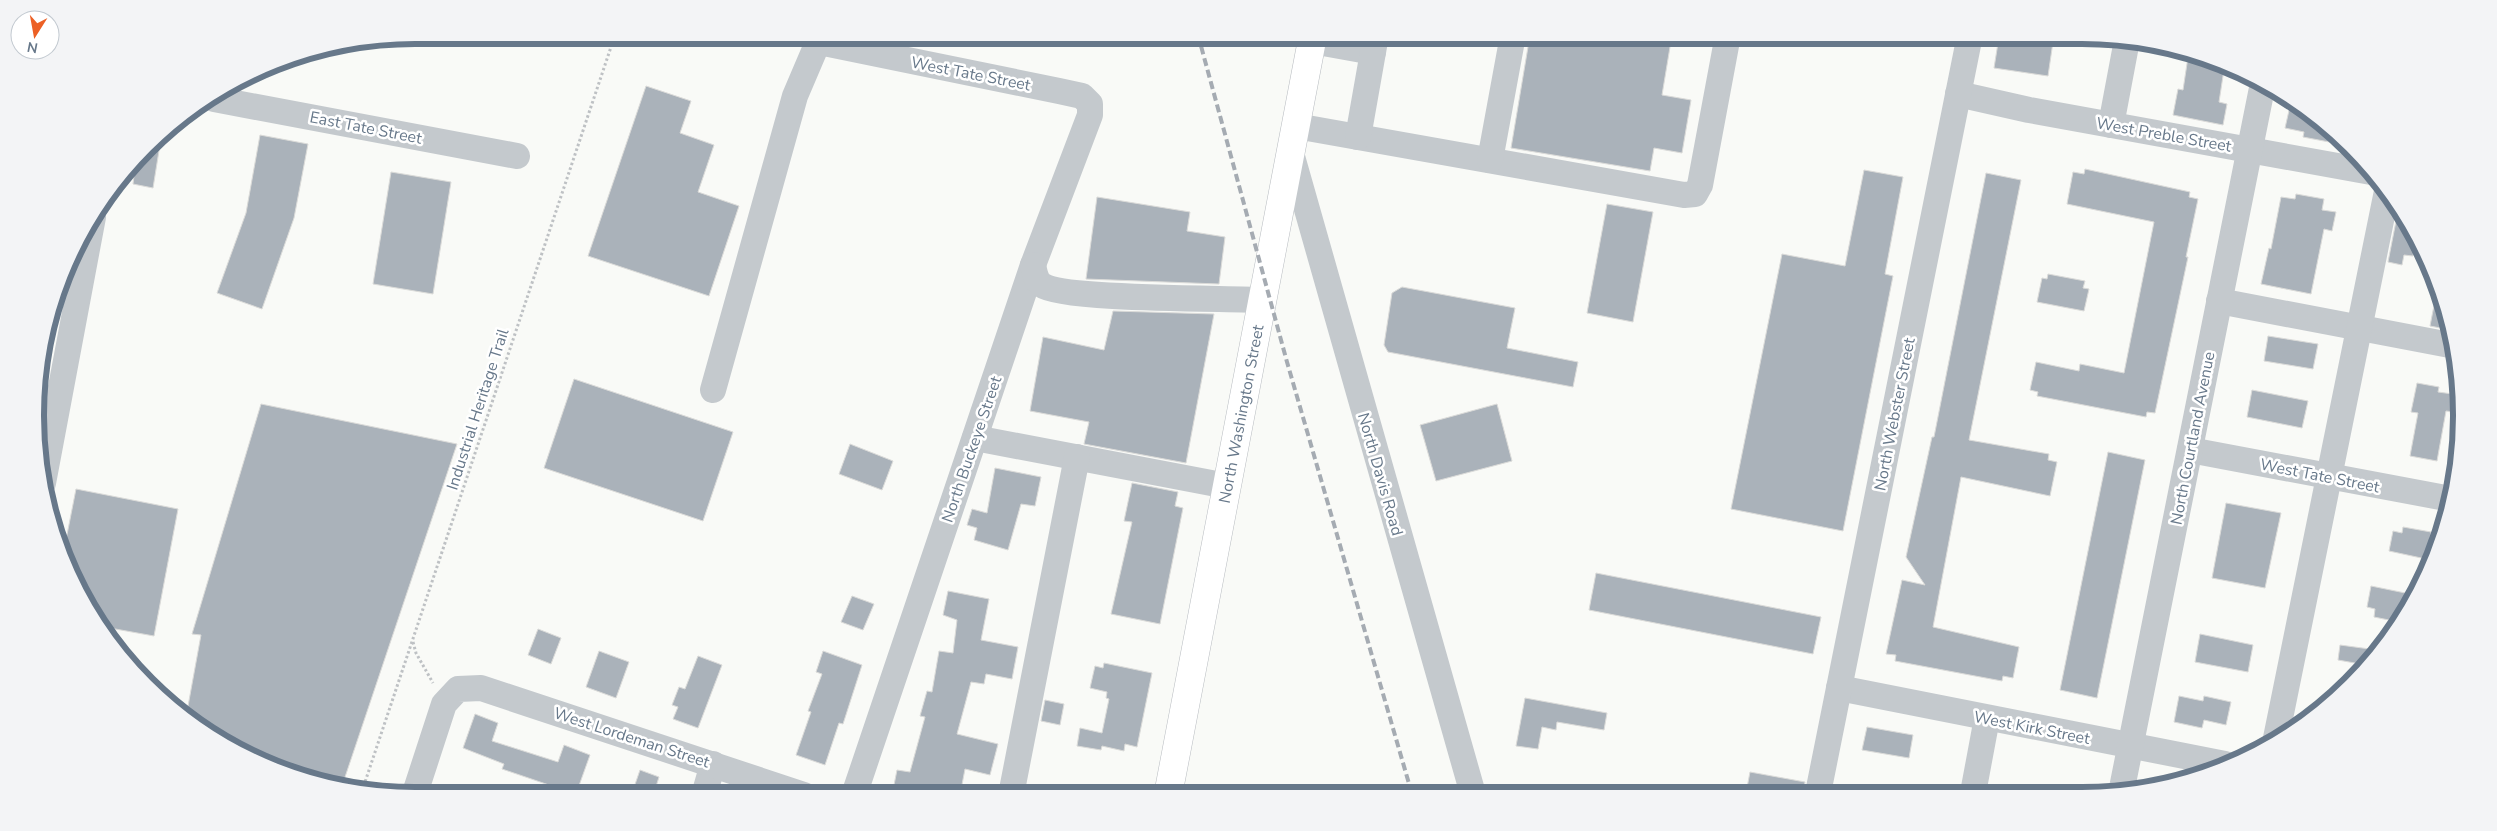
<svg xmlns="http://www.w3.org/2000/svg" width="2497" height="831" font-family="'Nunito Sans',sans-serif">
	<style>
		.building { fill: #aab2ba; stroke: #dbdbd9 }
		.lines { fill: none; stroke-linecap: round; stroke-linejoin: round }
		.major-casing { stroke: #b8bcc1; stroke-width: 29 }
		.path { stroke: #bec1c4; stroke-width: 3; stroke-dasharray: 2.5 2.5; stroke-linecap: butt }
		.minor { stroke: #c4c9cd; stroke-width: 26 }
		.major { stroke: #fff; stroke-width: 28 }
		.rail { stroke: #a5abb2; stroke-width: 4; stroke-dasharray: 8 4; stroke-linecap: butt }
		.labels { text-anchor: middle; stroke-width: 5; stroke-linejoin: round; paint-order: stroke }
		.street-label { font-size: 16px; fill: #67788a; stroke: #fff }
		.rim { fill: none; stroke: #67788a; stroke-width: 6 }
	</style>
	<rect width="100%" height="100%" fill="#f9faf7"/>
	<g class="building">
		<polygon points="1530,35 1672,35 1662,95 1691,100 1682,153 1654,148 1650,171 1511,148"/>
		<polygon points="2012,35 2054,35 2048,76 1994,68 1998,43 2012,45"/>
		<polygon points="2199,55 2225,63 2219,102 2227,104 2223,125 2173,115 2178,89 2183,90 2188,57 2198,58"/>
		<polygon points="646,86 691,101 680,133 714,145 698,192 739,206 709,296 588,256"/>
		<polygon points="2290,106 2306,110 2350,146 2303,137 2304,132 2285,128"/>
		<polygon points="162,132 153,188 133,184 136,160"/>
		<polygon points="260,135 308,144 294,218 262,309 217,293 246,213"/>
		<polygon points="2085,169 2190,192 2189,197 2198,199 2186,257 2188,257 2155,413 2147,412 2146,417 2037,396 2038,392 2030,390 2036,362 2079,371 2080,364 2124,373 2154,222 2067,204 2073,172 2084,174"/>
		<polygon points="1864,170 1903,177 1885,274 1893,276 1843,531 1731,509 1782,254 1845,266"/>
		<polygon points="391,172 451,182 433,294 373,284"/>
		<polygon points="1986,173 2021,180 1969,440 2049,454 2048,460 2057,462 2050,496 1961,477 1933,627 2019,647 2013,678 2003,676 2002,681 1895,661 1896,655 1886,654 1902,580 1925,585 1906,557 1932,437 1934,437"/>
		<polygon points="2296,194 2324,199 2322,210 2336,212 2332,231 2324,229 2311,294 2261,284 2269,248 2271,249 2281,197 2295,199"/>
		<polygon points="1097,197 1190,212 1187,231 1225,237 1219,284 1086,279"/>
		<polygon points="1607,204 1653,212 1633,322 1587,313"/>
		<polygon points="2399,206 2416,238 2413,256 2404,255 2402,265 2388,262"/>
		<polygon points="2048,274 2085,281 2083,288 2089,289 2084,311 2037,302 2042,278 2047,279"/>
		<polygon points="2438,285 2445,309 2451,330 2430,326"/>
		<polygon points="1402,287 1515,308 1507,348 1578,362 1573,387 1388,352 1384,345 1392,293"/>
		<polygon points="1113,311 1214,314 1186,463 1084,444 1089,422 1030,411 1043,337 1104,350"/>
		<polygon points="2268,336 2318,344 2313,369 2264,361"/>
		<polygon points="574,379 733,432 703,521 544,468"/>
		<polygon points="2417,383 2439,387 2438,392 2460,395 2462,413 2446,411 2437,461 2410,456 2418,413 2411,412"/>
		<polygon points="2252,390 2308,401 2302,428 2247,417"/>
		<polygon points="261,404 457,444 341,789 270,767 204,732 186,717 201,635 192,634"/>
		<polygon points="1497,404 1512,461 1436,481 1420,425"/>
		<polygon points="850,444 893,461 882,490 839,474"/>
		<polygon points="2108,452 2145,460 2097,698 2060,690"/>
		<polygon points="995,468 1041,477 1035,506 1021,504 1008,550 974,540 977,528 967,525 972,509 987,513"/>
		<polygon points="1132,483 1178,492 1175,506 1183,508 1160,624 1111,614 1132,522 1124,521"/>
		<polygon points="76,489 178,509 154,636 99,626 64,550"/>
		<polygon points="2226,503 2281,513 2265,588 2212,578"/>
		<polygon points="2403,527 2431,532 2426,559 2389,551 2393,531 2402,533"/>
		<polygon points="1596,573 1821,617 1813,654 1589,610"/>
		<polygon points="2371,586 2415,595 2411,606 2399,622 2374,617 2375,609 2367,607"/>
		<polygon points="948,591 989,599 981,640 1018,647 1012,679 986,674 984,684 971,682 957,734 998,744 990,775 965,769 960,795 892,795 897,770 910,772 925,717 920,716 927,691 932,692 939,651 953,653 957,620 943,615"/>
		<polygon points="852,596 874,604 863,630 841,622"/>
		<polygon points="538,629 561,638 551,664 528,655"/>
		<polygon points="2200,634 2253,645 2248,672 2195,662"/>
		<polygon points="2340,645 2377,650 2366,665 2338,660"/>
		<polygon points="599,651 629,662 616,698 586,687"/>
		<polygon points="823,651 862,665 843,724 839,723 825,765 796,755 811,712 808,711 822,674 816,672"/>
		<polygon points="698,656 722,665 698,728 673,719 678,707 672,705 679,687 685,689"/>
		<polygon points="1104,663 1152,673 1137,747 1125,744 1124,751 1102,746 1101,750 1077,746 1080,728 1102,733 1109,699 1106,698 1107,692 1090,688 1095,666 1103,668"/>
		<polygon points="2179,696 2203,701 2204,696 2231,702 2226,725 2204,720 2202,728 2174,722"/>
		<polygon points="1525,698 1607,713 1604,730 1557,722 1556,730 1542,727 1538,749 1516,746"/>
		<polygon points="1045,700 1064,704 1060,725 1041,721"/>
		<polygon points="475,714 498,723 492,741 558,762 564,745 590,755 576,794 568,791 567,796 545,796 549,785 502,769 504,764 463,748"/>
		<polygon points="1867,727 1913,735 1909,758 1862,750"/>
		<polygon points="640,770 659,777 653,796 631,796"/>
		<polygon points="1750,772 1805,782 1803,793 1746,793"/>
	</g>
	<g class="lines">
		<g class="major-casing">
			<g id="major">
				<path id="s1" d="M1168,795L1313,35"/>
			</g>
		</g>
		<g class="path">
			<polyline points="413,642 416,653 433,683"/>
			<polyline points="362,791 615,35"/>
		</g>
		<g class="minor">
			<polyline points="1312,41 1373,52"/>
			<polyline points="819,42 1059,91 1082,96 1090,104 1090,115 1033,265 854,795"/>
			<polyline points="1958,94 2029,110 2371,172"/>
			<polyline points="214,99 517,156"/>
			<polyline points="2111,125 2127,40"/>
			<polyline points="1296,126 1684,195 1695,194 1700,185 1728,35"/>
			<polyline points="1358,137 1376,35"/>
			<polyline points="1291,153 1473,794"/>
			<polyline points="1490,160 1513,35"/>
			<path d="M1033,265C1035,273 1035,280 1042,285C1062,300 1227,298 1263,300"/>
			<polyline points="2219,301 2455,346"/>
			<polyline points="713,390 795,96 821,35"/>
			<polyline points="975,438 1227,486"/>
			<polyline points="2190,450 2451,499"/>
			<polyline points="43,483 93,217"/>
			<polyline points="1839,688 2225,764"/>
			<polyline points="2276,738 2387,191"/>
			<polyline points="1818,793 1970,35"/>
			<polyline points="1973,793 1987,718"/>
			<polyline points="2121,793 2263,83"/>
			<polyline points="704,795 713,764"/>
			<polyline points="1011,795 1077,457"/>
			<polyline points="414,796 444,704 458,689 481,688 804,795"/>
		</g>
		<use href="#major" class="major"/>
		<polyline class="rail" points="1198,35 1287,362 1412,794"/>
	</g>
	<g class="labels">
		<g class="street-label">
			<text transform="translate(971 73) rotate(11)" y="6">West Tate Street</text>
			<text transform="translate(366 127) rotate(11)" y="6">East Tate Street</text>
			<text transform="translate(2164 134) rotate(10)" y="6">West Preble Street</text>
			<text transform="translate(477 409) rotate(-72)" y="6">Industrial Heritage Trail</text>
			<text transform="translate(1894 414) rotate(-79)" y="6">North Webster Street</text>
			<text dy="6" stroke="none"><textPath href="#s1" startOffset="388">North Washington Street</textPath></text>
			<text transform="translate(2192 438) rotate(-79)" y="6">North Courtland Avenue</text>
			<text transform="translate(971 449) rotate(-71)" y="6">North Buckeye Street</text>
			<text transform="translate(1381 474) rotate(74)" y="6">North Davis Road</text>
			<text transform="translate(2320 475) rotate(11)" y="6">West Tate Street</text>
			<text transform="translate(2032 727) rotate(11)" y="6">West Kirk Street</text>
			<text transform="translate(632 737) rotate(18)" y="6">West Lordeman Street</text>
		</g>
	</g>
	<path d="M0 0H2497V831H0ZM415 44H2082A371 371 0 0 1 2453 415V416A371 371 0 0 1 2082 787H415A371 371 0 0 1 44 416V415A371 371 0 0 1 415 44Z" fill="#f3f4f6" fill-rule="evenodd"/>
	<path class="rim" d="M415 44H2082A371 371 0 0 1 2453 415V416A371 371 0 0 1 2082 787H415A371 371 0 0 1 44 416V415A371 371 0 0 1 415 44Z"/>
	<g transform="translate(35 35) rotate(191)"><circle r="24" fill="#ffffff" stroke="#c2c9d0"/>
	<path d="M0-4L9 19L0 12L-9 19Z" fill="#ec6025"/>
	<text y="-8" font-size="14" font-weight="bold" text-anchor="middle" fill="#67788a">N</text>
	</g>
</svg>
